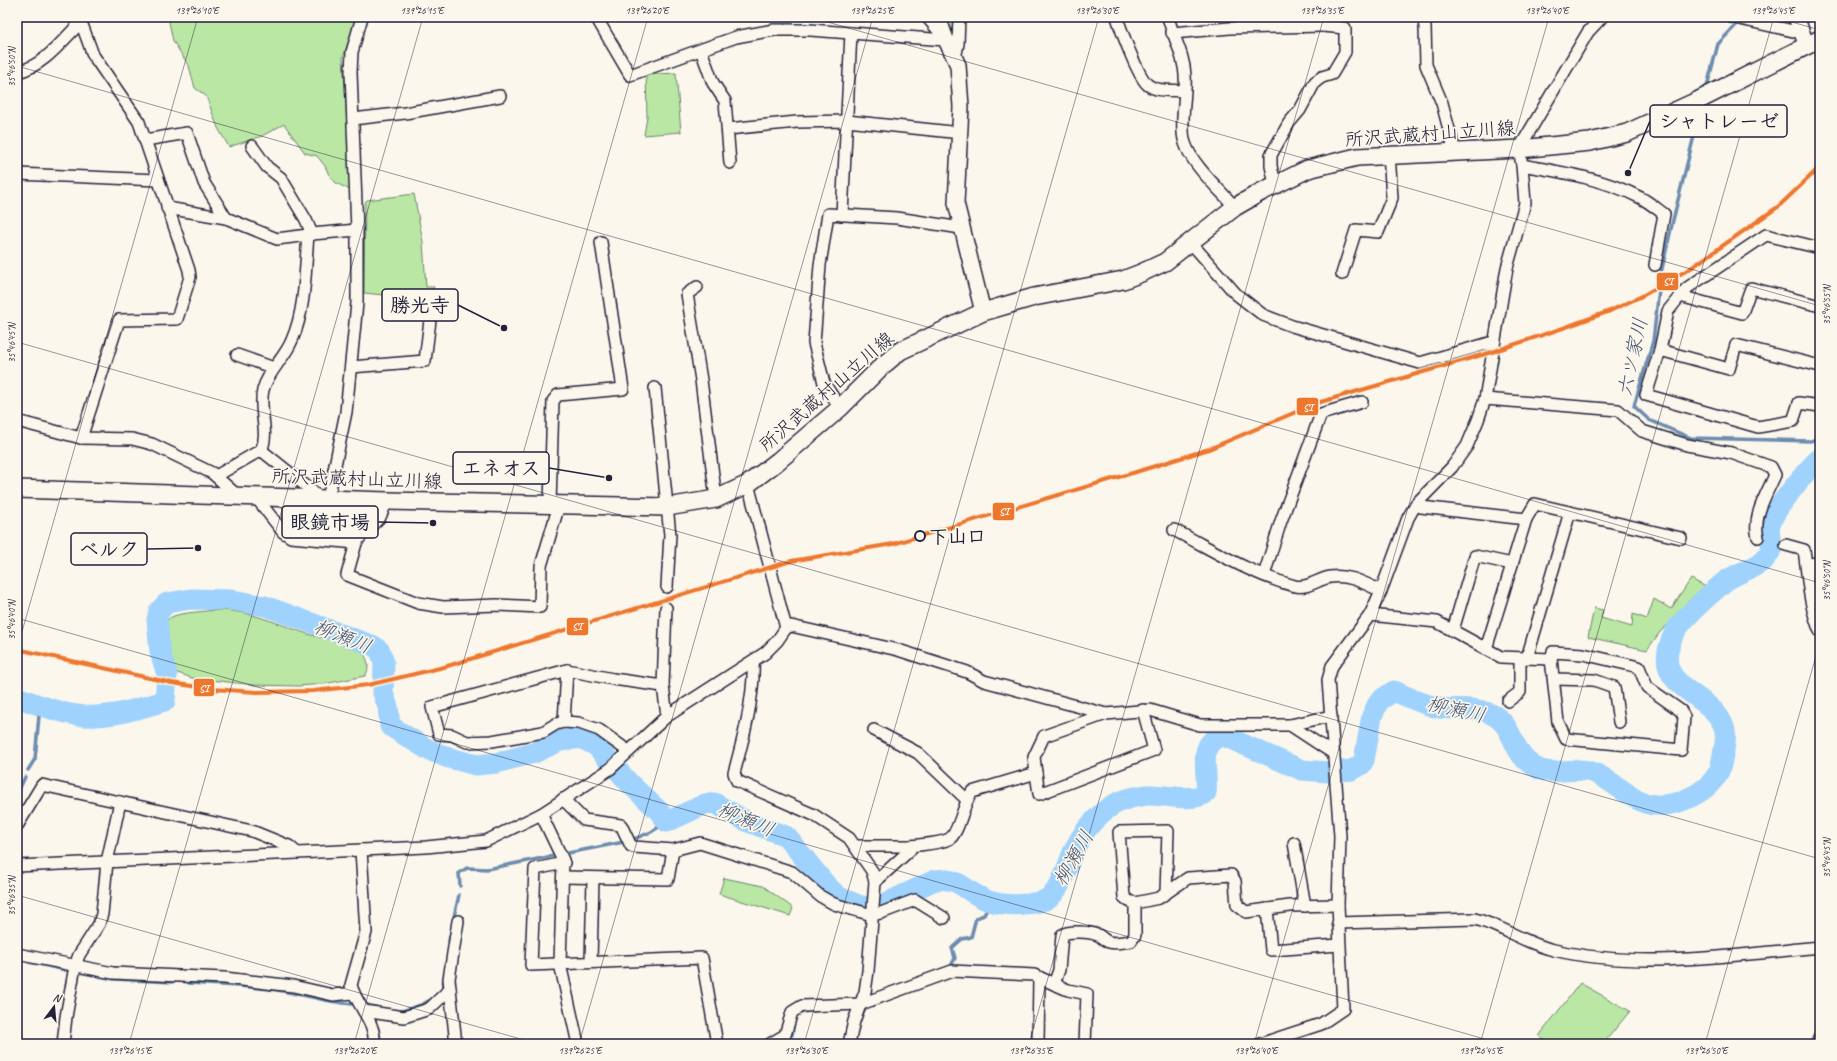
<svg xmlns="http://www.w3.org/2000/svg" width="1837" height="1061" font-family="Caveat,'Klee One',sans-serif">
	<style>
		.green { fill: #bae7a4; stroke: #6e8470 }
		.lines { fill: none; stroke-linecap: round; stroke-linejoin: round }
		.stream { stroke: #6d8caf; stroke-width: 3.5 }
		.river { stroke: #9fd2fc; stroke-width: 21 }
		.street-casing { stroke: #22223b; stroke-width: 14 }
		.secondary-casing { stroke: #22223b; stroke-width: 18 }
		.primary-casing { stroke: #22223b; stroke-width: 20 }
		.street { stroke: #fbf7ec; stroke-width: 11 }
		.secondary { stroke: #fbf7ec; stroke-width: 15 }
		.primary { stroke: #fbf7ec; stroke-width: 17 }
		.rail-1-casing { stroke: #fbf7ec; stroke-width: 7 }
		.rail-1 { stroke: #ed772d; stroke-width: 4 }
		.ticks { fill: none; stroke: #22223b; stroke-width: 1; stroke-opacity: 0.45 }
		.stop-dot { fill: #fbf7ec; stroke: #22223b; stroke-width: 2 }
		.labels { text-anchor: middle; stroke-width: 3.5; stroke-linejoin: round; paint-order: stroke }
		.street-label { font-size: 19px; fill: #22223b; stroke: #fbf7ec }
		.stop-label { font-size: 19px; font-weight: bold; fill: #22223b; stroke: #fbf7ec; text-anchor: start }
		.water-label { font-size: 20px; font-style: italic; fill: #485775; stroke: #fbf7ec }
		.leader { fill: none; stroke: #22223b; stroke-width: 1.5 }
		.callout-dot { fill: #22223b; stroke: #fbf7ec; stroke-width: 1.5 }
		.callout { fill: #fbf7ec; stroke: #22223b; stroke-width: 1.5 }
		.callout-label { font-size: 20px; text-anchor: middle; font-weight: bold; fill: #22223b }
		.line-badge { stroke: #fbf7ec; stroke-width: 1.5 }
		.badge-label { font-size: 11px; text-anchor: middle; font-weight: bold; fill: #fff }
		.neatline { fill: none; stroke: #22223b; stroke-width: 1.5 }
		.ticks-label { font-size: 10px; text-anchor: middle; fill: #22223b }
	</style>
	<rect width="100%" height="100%" fill="#fbf7ec"/>
	<filter id="ink" filterUnits="userSpaceOnUse"><feTurbulence type="fractalNoise" baseFrequency=".025" numOctaves="2"/><feDisplacementMap in="SourceGraphic" scale="8" xChannelSelector="R" yChannelSelector="G"/><feConvolveMatrix kernelMatrix="1 2 1 2 8 2 1 2 1" color-interpolation-filters="sRGB"/></filter>
	<g filter="url(#ink)">
		<g class="green">
			<polygon points="168,17 358,17 343,57 348,137 356,193 336,183 329,175 325,166 317,156 305,153 284,124 262,136 229,147 218,128 206,96 195,88 189,66 173,41"/>
			<polygon points="655,68 656,74 676,73 681,132 644,135 647,117 646,71"/>
			<polygon points="414,194 423,242 426,287 434,287 433,297 430,297 429,304 414,302 412,320 391,319 393,296 364,293 365,202 367,200"/>
			<polygon points="1691,579 1708,588 1660,632 1647,650 1588,637 1594,608 1603,610 1601,618 1632,627 1633,614 1647,619 1654,599 1671,609"/>
			<path d="M217,610C250,610 280,625 311,635C325,639 343,640 356,647C366,652 372,666 365,676L324,684L299,686L255,685L192,678L172,671C159,612 157,616 217,610Z"/>
			<polygon points="724,878 763,886 793,908 790,916 719,894"/>
			<polygon points="1580,983 1630,1011 1603,1044 1550,1044 1539,1036"/>
		</g>
		<g class="lines">
			<g class="stream">
				<polyline points="1706,90 1718,44 1740,21"/>
				<polyline points="1702,104 1673,220 1661,273 1653,341 1634,406 1649,420 1691,438 1811,441 1820,437"/>
				<polyline points="28,770 35,759 40,705"/>
				<polyline points="17,815 17,794 25,777"/>
				<polyline points="460,886 459,873 467,868 487,869 629,841 651,832 667,822"/>
				<polyline points="453,921 459,895"/>
				<polyline points="449,941 452,927"/>
				<polyline points="29,962 70,971"/>
				<polyline points="950,968 955,958 952,948 962,939 971,937 976,918 984,915 991,902"/>
				<polyline points="79,972 114,979 172,982"/>
				<path d="M188,983C218,985 248,986 277,990C303,994 326,1002 352,1004"/>
				<polyline points="442,992 444,977"/>
				<polyline points="367,1005 379,1008"/>
				<polyline points="399,1012 421,1005 434,998"/>
				<polyline points="799,1012 815,1011"/>
				<polyline points="792,1035 794,1022"/>
			</g>
			<path class="river" d="M17,697C36,704 56,712 76,715C106,720 137,709 165,701L167,674L160,652L157,620L159,611L167,603L191,599L232,600L265,606L374,646L380,651L384,662L383,693L388,707L390,726L427,749L446,757L476,765L496,763L534,753L560,741L581,738L596,746L630,784L659,811L667,822L705,804L714,803L748,822L786,836L827,886L839,897L858,905L868,907L882,905L935,880C958,877 963,889 982,898C997,906 1022,906 1039,902C1062,898 1066,864 1076,846C1082,834 1092,822 1102,813C1114,802 1130,797 1147,795C1163,794 1194,803 1206,793C1209,771 1195,741 1224,736L1302,770L1328,772L1352,770L1361,765L1364,760L1372,716L1379,701L1394,691C1408,697 1424,705 1439,708C1455,710 1472,706 1489,713C1518,725 1508,755 1539,769C1555,776 1576,766 1592,772C1611,779 1626,796 1645,803C1669,811 1706,795 1718,773C1722,766 1722,757 1724,750C1725,742 1727,735 1724,727C1712,691 1648,690 1673,636C1680,619 1709,596 1723,583C1735,573 1753,570 1764,560C1767,557 1770,552 1772,549C1771,542 1768,531 1770,524C1774,510 1808,468 1820,458"/>
			<g class="street-casing">
				<g id="street">
					<polyline points="596,17 630,75 736,37 774,30 810,30 946,40"/>
					<polyline points="927,17 942,35"/>
					<path d="M1117,17C1121,30 1138,77 1148,85C1157,92 1173,90 1184,91"/>
					<path d="M1168,17C1173,37 1184,54 1185,75C1187,94 1179,126 1185,143C1192,165 1219,189 1235,207"/>
					<polyline points="1423,17 1425,27 1426,65 1442,103 1455,152"/>
					<polyline points="1731,17 1802,33"/>
					<polyline points="81,22 93,55 139,122 189,270 190,277 177,319 119,320 81,438"/>
					<polyline points="1172,33 1230,28 1323,26 1322,17"/>
					<polyline points="701,50 713,83 725,101 730,163"/>
					<polyline points="955,58 958,44 959,17"/>
					<path d="M17,72C43,67 63,40 81,22L78,17"/>
					<polyline points="353,119 405,113 500,96"/>
					<polyline points="728,129 797,122 847,121 961,133"/>
					<polyline points="145,140 187,133 204,183 226,218 277,239 308,235"/>
					<path d="M1522,165C1562,172 1605,179 1641,198C1649,202 1657,209 1664,214L1655,265"/>
					<polyline points="17,174 158,180"/>
					<polyline points="1275,184 1271,166 1271,155 1289,123 1300,110 1315,82 1322,77 1332,74 1345,52 1345,28 1323,26"/>
					<polyline points="167,208 226,218"/>
					<polyline points="842,215 851,33"/>
					<polyline points="312,234 357,230"/>
					<polyline points="1191,243 1236,294 1263,315 1292,326 1420,363 1493,342"/>
					<polyline points="1820,248 1766,235 1687,288 1680,296 1668,311 1660,350 1646,395 1758,427 1793,421 1799,403 1820,406"/>
					<polyline points="1342,274 1356,230 1378,232 1392,198 1389,154"/>
					<polyline points="697,287 687,294 701,380 716,499"/>
					<polyline points="1680,296 1742,313 1751,288 1820,306"/>
					<polyline points="1660,350 1729,369 1736,345 1820,366"/>
					<polyline points="237,355 274,368"/>
					<polyline points="351,367 425,361 431,312"/>
					<polyline points="655,388 670,535 667,587"/>
					<path d="M1485,399L1618,410L1642,431L1687,445L1731,453L1771,467L1775,475C1767,493 1752,517 1758,537"/>
					<polyline points="840,408 824,383 814,343 820,265 828,214 897,218 961,228"/>
					<polyline points="17,421 81,438 132,439 152,444 212,473 238,496"/>
					<polyline points="261,450 311,490 319,499"/>
					<path d="M216,476L261,450C270,433 258,411 263,390C268,371 285,358 292,340C306,308 305,269 308,235L312,234L306,220L281,178L267,167L252,146"/>
					<polyline points="255,496 283,532 291,537 356,543"/>
					<polyline points="328,499 346,412 357,303 357,230 351,72 352,52 362,17"/>
					<polyline points="387,501 380,517 361,536 356,543 347,575 418,603 443,607 497,605 540,607 541,566 559,505"/>
					<polyline points="1416,504 1421,507 1526,519 1535,504 1681,538"/>
					<polyline points="550,505 553,401 558,395 623,389 601,242"/>
					<path d="M1174,530C1213,550 1252,575 1295,586C1308,589 1318,579 1330,577C1349,574 1364,583 1381,591"/>
					<path d="M1786,545L1804,550C1808,577 1809,606 1820,631"/>
					<polyline points="1807,564 1820,563"/>
					<polyline points="1264,575 1281,521 1321,414 1362,402"/>
					<polyline points="666,608 663,686 667,716"/>
					<polyline points="1370,615 1437,622 1501,657 1551,659"/>
					<polyline points="786,628 791,626 898,650 967,672 984,681 1106,714 1150,710 1200,725 1290,725 1334,754"/>
					<polyline points="1453,630 1475,556 1512,564"/>
					<polyline points="1486,649 1526,519"/>
					<polygon points="1553,652 1583,654 1639,667 1647,687 1681,711 1684,717 1681,750 1566,739 1558,722 1551,659"/>
					<polyline points="1527,658 1570,512"/>
					<path d="M753,661C755,695 743,740 734,773L737,781L814,815L849,838L872,871L875,882L868,971L865,992L854,1021L849,1044"/>
					<polyline points="1554,679 1594,680 1614,687 1619,722"/>
					<polyline points="1508,701 1520,692 1520,658"/>
					<polyline points="564,722 567,670"/>
					<polyline points="1290,725 1331,716"/>
					<polyline points="874,730 918,753 966,799"/>
					<polyline points="628,751 599,730 579,723 564,722 556,724 543,732 492,741 467,742 452,735 439,734 432,707 567,670 613,679 663,686"/>
					<polyline points="1036,773 1039,794 1154,750 1143,710"/>
					<polyline points="563,799 584,820 621,825 631,846 634,847 673,850 700,843 792,872 820,896 834,904 872,915 881,913 915,900 944,918"/>
					<polyline points="541,814 563,860 560,964 578,1044"/>
					<polyline points="17,826 42,785 252,831 289,846 297,853"/>
					<polyline points="1294,843 1305,906"/>
					<polyline points="856,846 911,846"/>
					<path d="M361,850L366,932L351,985C356,1005 377,1023 374,1044"/>
					<polyline points="564,863 535,869 531,965 702,958 717,1044"/>
					<polyline points="17,866 426,847 486,841 541,814 610,769 667,716 765,653 777,641 786,628 748,484"/>
					<polyline points="563,877 668,879 673,850"/>
					<path d="M875,882L910,850L911,846C921,844 940,844 949,839C959,834 963,803 972,792L1036,773L1034,757L1044,736L1106,714"/>
					<polyline points="1135,903 1129,901 1124,897 1119,832 1168,831 1166,893"/>
					<polyline points="1267,909 1271,950 1339,945"/>
					<path d="M1338,923L1475,919C1503,926 1526,944 1554,950C1639,970 1735,955 1820,947"/>
					<polyline points="17,954 113,973 224,978 293,986 333,995 353,993"/>
					<polyline points="591,962 593,878"/>
					<polyline points="1054,984 1068,990 1087,994 1085,1044"/>
					<polyline points="364,1011 404,1017 429,1009 450,989"/>
					<polyline points="63,1044 66,1017 75,966 79,955 99,924 102,914 107,862 120,802"/>
					<polyline points="456,1044 449,979 458,921"/>
					<path d="M770,1044L785,1035L792,1012L802,1006L861,1004L952,971L1034,975L1054,984L1059,970L1062,935C1069,930 1090,932 1098,935C1102,937 1105,941 1109,942C1116,944 1123,942 1131,941L1135,935V903L1159,898L1188,878L1231,875L1235,881L1237,905L1246,912L1290,906L1338,905"/>
					<polyline points="1038,1044 1039,977"/>
					<polyline points="1260,1044 1321,1024 1343,1009 1338,905 1340,836 1328,680 1332,666 1370,615 1381,591 1408,518 1416,504 1452,467 1467,446 1478,420 1485,399 1507,268 1525,203 1522,165 1519,149 1588,32 1602,17"/>
					<polyline points="1817,1044 1820,1036"/>
				</g>
			</g>
			<g class="secondary-casing">
				<g id="secondary">
					<polyline points="938,17 946,40 958,65 961,107 956,203 983,312"/>
					<polyline points="1796,17 1807,46"/>
				</g>
			</g>
			<g class="primary-casing">
				<polyline id="primary" points="17,489 387,501 667,507 716,499 748,484 778,461 840,408 881,367 900,351 983,312 1034,297 1123,280 1141,273 1165,262 1235,207 1261,192 1308,169 1357,157 1519,149 1590,142 1627,133 1697,101 1820,39"/>
			</g>
			<use href="#street" class="street"/>
			<use href="#secondary" class="secondary"/>
			<use href="#primary" class="primary"/>
			<g class="rail-1-casing">
				<polyline id="rail-1" points="17,649 172,683 212,689 257,692 313,691 368,685 444,667 791,561 893,544 1136,472 1209,449 1317,403 1492,352 1566,327 1610,311 1642,296 1691,268 1779,206 1820,167"/>
			</g>
			<use href="#rail-1" class="rail-1"/>
		</g>
	</g>
	<path class="ticks" d="M810,17L1820,306M1774,17L1820,30M17,66L1820,583M17,342L1820,859M17,618L1502,1044M17,649L198,17M17,895L538,1044M129,1044L423,17M354,1044L648,17M579,1044L873,17M804,1044L1099,17M1029,1044L1324,17M1254,1044L1549,17M1480,1044L1774,17M1705,1044L1820,642"/>
	<circle class="stop-dot" cx="920" cy="536" r="5"/>
	<g class="labels">
		<g class="street-label">
			<text transform="translate(1430 133) rotate(-4)" y="7">所沢武蔵村山立川線</text>
			<text transform="translate(826 391) rotate(-41)" y="7">所沢武蔵村山立川線</text>
			<text transform="translate(357 478) rotate(2)" y="7">所沢武蔵村山立川線</text>
		</g>
		<g class="stop-label">
			<text x="929" y="543">下山口</text>
		</g>
		<g class="water-label">
			<text transform="translate(1632 357) rotate(-78)" y="7">六ツ家川</text>
			<text transform="translate(343 636) rotate(22)" y="7">柳瀬川</text>
			<text transform="translate(1456 709) rotate(13)" y="7">柳瀬川</text>
			<text transform="translate(746 819) rotate(23)" y="7">柳瀬川</text>
			<text transform="translate(1073 858) rotate(-60)" y="7">柳瀬川</text>
		</g>
	</g>
	<path class="leader" d="M1628 173L1650 121M504 328L458 305M609 478L549 468M433 523L378 522M198 548L147 549"/>
	<g class="callout-dot">
		<circle cx="1628" cy="173" r="4"/>
		<circle cx="504" cy="328" r="4"/>
		<circle cx="609" cy="478" r="4"/>
		<circle cx="433" cy="523" r="4"/>
		<circle cx="198" cy="548" r="4"/>
	</g>
	<g class="callout">
		<rect x="1650" y="105" width="137" height="32" rx="4"/>
		<rect x="382" y="289" width="76" height="32" rx="4"/>
		<rect x="453" y="452" width="96" height="32" rx="4"/>
		<rect x="282" y="506" width="96" height="32" rx="4"/>
		<rect x="71" y="533" width="76" height="32" rx="4"/>
	</g>
	<g class="callout-label">
		<text x="1719" y="128">シャトレーゼ</text>
		<text x="420" y="312">勝光寺</text>
		<text x="501" y="475">エネオス</text>
		<text x="330" y="529">眼鏡市場</text>
		<text x="109" y="556">ベルク</text>
	</g>
	<g class="line-badge">
		<rect x="1656" y="272" width="23" height="19" rx="4" fill="#ed772d"/>
		<rect x="1296" y="397" width="23" height="19" rx="4" fill="#ed772d"/>
		<rect x="992" y="502" width="23" height="19" rx="4" fill="#ed772d"/>
		<rect x="566" y="617" width="23" height="19" rx="4" fill="#ed772d"/>
		<rect x="193" y="678" width="22" height="19" rx="4" fill="#ed772d"/>
	</g>
	<g class="badge-label">
		<text x="1668" y="285">SI</text>
		<text x="1308" y="411">SI</text>
		<text x="1004" y="515">SI</text>
		<text x="577" y="630">SI</text>
		<text x="204" y="692">SI</text>
	</g>
	<rect width="1837" height="1061" fill="none" stroke="#fbf7ec" stroke-width="44"/>
	<g transform="translate(54 1007) rotate(16)" stroke="#fbf7ec" stroke-width="3" paint-order="stroke">
	<path d="M0-3L7 15L0 10L-7 15Z" fill="#22223b"/>
	<text y="-6" font-size="11" font-weight="bold" text-anchor="middle" fill="#22223b">N</text>
	</g>
	<rect x="22" y="22" width="1793" height="1017" class="neatline"/>
	<g class="ticks-label">
		<text x="197" y="14">139°26'10"E</text>
		<text x="422" y="14">139°26'15"E</text>
		<text x="647" y="14">139°26'20"E</text>
		<text x="872" y="14">139°26'25"E</text>
		<text x="1097" y="14">139°26'30"E</text>
		<text x="1322" y="14">139°26'35"E</text>
		<text x="1547" y="14">139°26'40"E</text>
		<text x="1773" y="14">139°26'45"E</text>
		<text transform="translate(11 67) rotate(-90)" y="4">35°46'50"N</text>
		<text transform="translate(1826 305) rotate(-90)" y="4">35°46'55"N</text>
		<text transform="translate(11 343) rotate(-90)" y="4">35°46'45"N</text>
		<text transform="translate(1826 581) rotate(-90)" y="4">35°46'50"N</text>
		<text transform="translate(11 620) rotate(-90)" y="4">35°46'40"N</text>
		<text transform="translate(1826 858) rotate(-90)" y="4">35°46'45"N</text>
		<text transform="translate(11 896) rotate(-90)" y="4">35°46'35"N</text>
		<text x="130" y="1054">139°26'15"E</text>
		<text x="355" y="1054">139°26'20"E</text>
		<text x="580" y="1054">139°26'25"E</text>
		<text x="806" y="1054">139°26'30"E</text>
		<text x="1031" y="1054">139°26'35"E</text>
		<text x="1256" y="1054">139°26'40"E</text>
		<text x="1481" y="1054">139°26'45"E</text>
		<text x="1706" y="1054">139°26'50"E</text>
	</g>
</svg>
